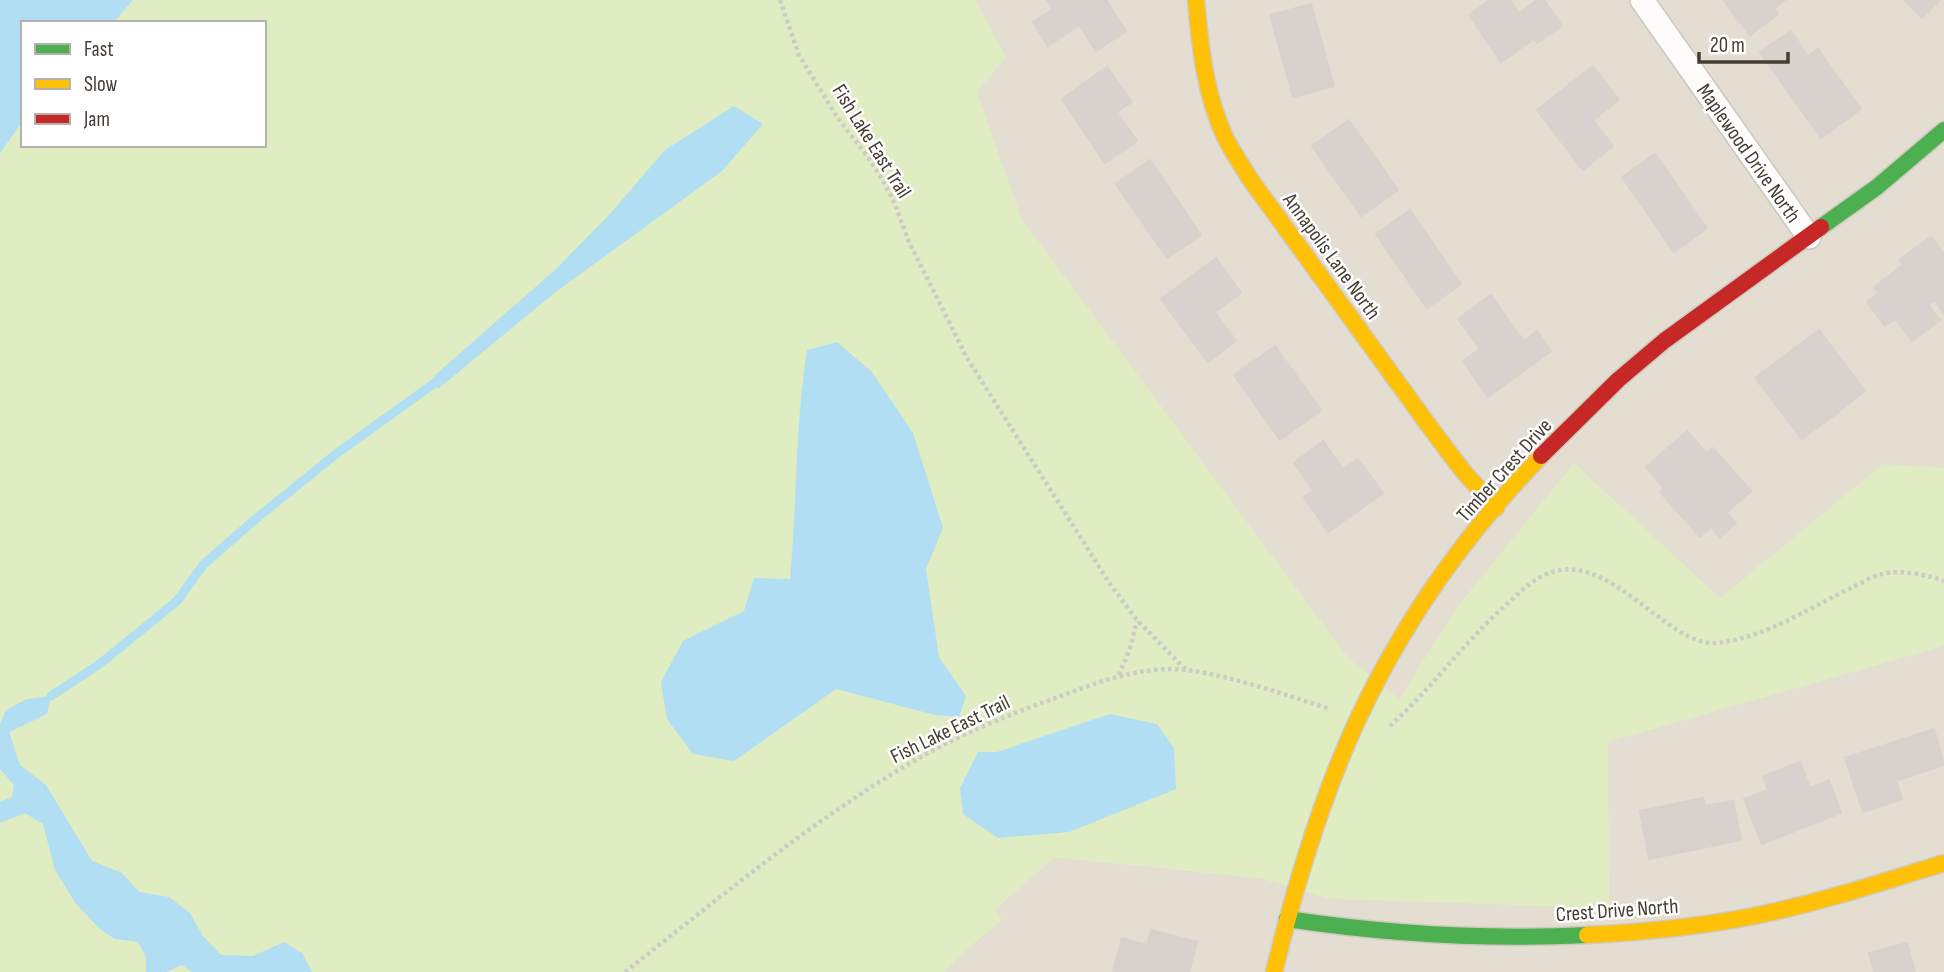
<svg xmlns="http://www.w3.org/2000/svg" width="1944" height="972" font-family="'Sofia Sans Condensed',sans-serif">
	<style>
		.residential { fill: #e4ddd2 }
		.green { fill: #e0ecc2 }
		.water { fill: #b1def3 }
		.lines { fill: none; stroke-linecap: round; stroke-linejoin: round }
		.stream { stroke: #b1def3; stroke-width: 9 }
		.building { fill: #d7d2cd; stroke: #d7d2cb; stroke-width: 2 }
		.street-casing { stroke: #cbc7c2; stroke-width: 26 }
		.fast-casing { stroke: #d0cabd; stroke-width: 19 }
		.slow-casing { stroke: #d0cabd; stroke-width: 19 }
		.jam-casing { stroke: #d0cabd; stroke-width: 19 }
		.path { stroke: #cecac5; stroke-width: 4.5; stroke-dasharray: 3.5 3.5; stroke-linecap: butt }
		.street { stroke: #fdfcfb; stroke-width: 23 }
		.fast { stroke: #4caf50; stroke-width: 16 }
		.slow { stroke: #ffc107; stroke-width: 16 }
		.jam { stroke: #c62828; stroke-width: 16 }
		.labels { text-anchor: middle; stroke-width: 5; stroke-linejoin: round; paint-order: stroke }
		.street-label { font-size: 21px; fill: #453c32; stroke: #fff }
	</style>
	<rect width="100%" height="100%" fill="#efebe6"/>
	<polygon class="residential" points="932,0 1944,0 1944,972 922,972 1055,857 1259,878 1174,427 1021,218 950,17"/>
	<polygon class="green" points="133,0 975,0 1006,57 977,92 1021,218 1349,659 1399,699 1458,606 1574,463 1720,598 1883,464 1944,468 1944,646 1608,742 1609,908 1331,899 1259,878 1055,857 995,909 1002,920 958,957 945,972 0,972 0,153 23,121 23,145 264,145 264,23 113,23"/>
	<g class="water">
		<polygon points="0,0 133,0 113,23 23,23 23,121 0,153"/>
		<polygon points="734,106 763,124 722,171 553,294 438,389 434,376 556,269 609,215 665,150"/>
		<path d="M837,342L872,372L913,433L943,528L926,569L939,657L966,696L959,717L935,715L836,689L734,761L693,754L667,719L661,682L683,641L744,611L754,578L790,579C797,503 795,426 807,350Z"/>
		<polygon points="51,696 47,714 9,732 20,765 46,785 92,861 122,873 139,892 169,897 190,913 203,936 221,955 253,956 284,942 302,953 312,972 192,972 182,965 166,972 146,972 146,957 138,942 115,939 101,930 76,904 55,870 43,824 25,813 0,823 0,802 12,797 14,785 0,769 0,724 6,710 27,699"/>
		<polygon points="1110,714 1157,724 1174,748 1176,789 1069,832 998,838 963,814 960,788 978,752 997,752"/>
	</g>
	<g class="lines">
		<polyline class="stream" points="51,696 101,663 177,601 203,565 252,522 336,454 436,382"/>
	</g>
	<g class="building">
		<polygon points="1047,0 1106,0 1126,31 1096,51 1079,25 1048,46 1033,22 1053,9"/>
		<polygon points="1490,0 1510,0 1519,13 1537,0 1544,0 1562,26 1537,43 1534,39 1501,62 1469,15"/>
		<polygon points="1723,0 1785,0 1774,8 1778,14 1750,35"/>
		<polygon points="1904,0 1940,0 1922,18"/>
		<polygon points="1311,4 1334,86 1293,97 1270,15"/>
		<polygon points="1791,31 1808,56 1818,49 1861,109 1821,138 1760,52"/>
		<polygon points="1593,66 1619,100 1593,120 1613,146 1583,170 1537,110"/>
		<polygon points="1107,67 1132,102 1117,112 1137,141 1105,163 1062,99"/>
		<polygon points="1349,120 1398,190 1361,216 1312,146"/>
		<polygon points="1655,154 1707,228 1674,252 1622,177"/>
		<polygon points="1150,160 1201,235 1167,258 1116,184"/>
		<polygon points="1410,210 1461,284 1427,308 1376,234"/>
		<polygon points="1931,237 1944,254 1944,313 1934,300 1928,305 1940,320 1912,341 1895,319 1885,326 1867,302 1878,294 1874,287 1903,265 1899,260"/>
		<polygon points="1216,258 1241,293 1215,312 1236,341 1208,362 1161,299"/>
		<polygon points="1491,295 1524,341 1537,331 1551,351 1488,397 1463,361 1480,349 1458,319"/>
		<polygon points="1819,330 1865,391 1833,416 1787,354"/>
		<polygon points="1275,346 1321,410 1280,440 1234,375"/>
		<polygon points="1787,354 1833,416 1802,439 1755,378"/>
		<polygon points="1687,431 1706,453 1713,448 1751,491 1727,512 1669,447"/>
		<polygon points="1323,441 1343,469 1358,459 1383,493 1328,532 1304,497 1313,490 1294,463"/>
		<polygon points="1669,447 1736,523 1720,537 1711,527 1700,537 1660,492 1664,488 1646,467"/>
		<polygon points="1934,729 1944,765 1896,781 1902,799 1863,812 1845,758"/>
		<polygon points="1800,762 1810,788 1829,780 1841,813 1762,844 1744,799 1768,790 1763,776"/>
		<polygon points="1703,798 1705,806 1733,801 1741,840 1649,859 1640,811"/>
		<polygon points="1151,930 1197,942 1189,972 1113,972 1122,938 1147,945"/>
		<polygon points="1907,943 1915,972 1874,972 1869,953"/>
	</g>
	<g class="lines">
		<g class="street-casing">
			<polyline id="street" points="1642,0 1809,237"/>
		</g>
		<g class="fast-casing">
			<g id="fast">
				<polyline points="1821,227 1877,187 1944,130"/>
				<path d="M1287,919C1387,934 1486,940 1587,935"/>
			</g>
		</g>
		<g class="slow-casing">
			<g id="slow">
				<path d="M1196,0C1200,46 1205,94 1225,137C1232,152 1242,165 1250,179L1432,430L1463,471L1496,508"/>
				<path d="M1587,935C1648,932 1709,926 1768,913C1828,900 1886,881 1944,863"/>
				<path d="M1274,972C1295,886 1320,801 1357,721C1402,624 1466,533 1541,456"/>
			</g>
		</g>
		<g class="jam-casing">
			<polyline id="jam" points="1541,456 1618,380 1664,341 1821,227"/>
		</g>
		<g class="path">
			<polyline points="780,0 799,55 837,117 870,160 884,183 894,202 909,242 967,358 1110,584 1137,620 1185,669"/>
			<polyline points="1119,675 1130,648 1137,621"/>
			<path d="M1390,726C1432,688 1465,641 1508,603C1521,591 1537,575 1556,571C1612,556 1672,648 1716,643C1766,638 1808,608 1853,587C1862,583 1872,576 1882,574C1899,569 1928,575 1944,581"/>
			<path d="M625,972C718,899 810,822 912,762C958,735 1008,715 1058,697C1098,682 1143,665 1187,670C1232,676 1286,695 1330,709"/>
		</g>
		<use href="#street" class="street"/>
		<use href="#fast" class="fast"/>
		<use href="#slow" class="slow"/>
		<use href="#jam" class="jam"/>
	</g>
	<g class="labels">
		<g class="street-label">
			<text transform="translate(872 141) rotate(58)" y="7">Fish Lake East Trail</text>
			<text transform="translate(1749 153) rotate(55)" y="7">Maplewood Drive North</text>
			<text transform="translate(1332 256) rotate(54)" y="7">Annapolis Lane North</text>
			<text transform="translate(1504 470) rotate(-48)" y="7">Timber Crest Drive</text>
			<text transform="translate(950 729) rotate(-26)" y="7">Fish Lake East Trail</text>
			<text transform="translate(1617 910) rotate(-4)" y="7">Crest Drive North</text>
		</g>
	</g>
	<rect x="21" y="21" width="245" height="126" fill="#ffffff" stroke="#b5b1ad" stroke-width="2"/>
	<rect x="35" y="44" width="35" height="10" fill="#4caf50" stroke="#b5b1ad" stroke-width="2"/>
	<text x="84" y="56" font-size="21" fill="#453c32">Fast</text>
	<rect x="35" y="79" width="35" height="10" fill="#ffc107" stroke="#b5b1ad" stroke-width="2"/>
	<text x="84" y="91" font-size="21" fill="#453c32">Slow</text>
	<rect x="35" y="114" width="35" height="10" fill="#c62828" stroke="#b5b1ad" stroke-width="2"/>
	<text x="84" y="126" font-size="21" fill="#453c32">Jam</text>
	<path d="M1699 52v10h89v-10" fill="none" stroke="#453c32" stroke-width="3.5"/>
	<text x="1710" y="52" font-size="21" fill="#453c32" stroke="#ffffff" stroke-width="5" paint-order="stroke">20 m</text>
</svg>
